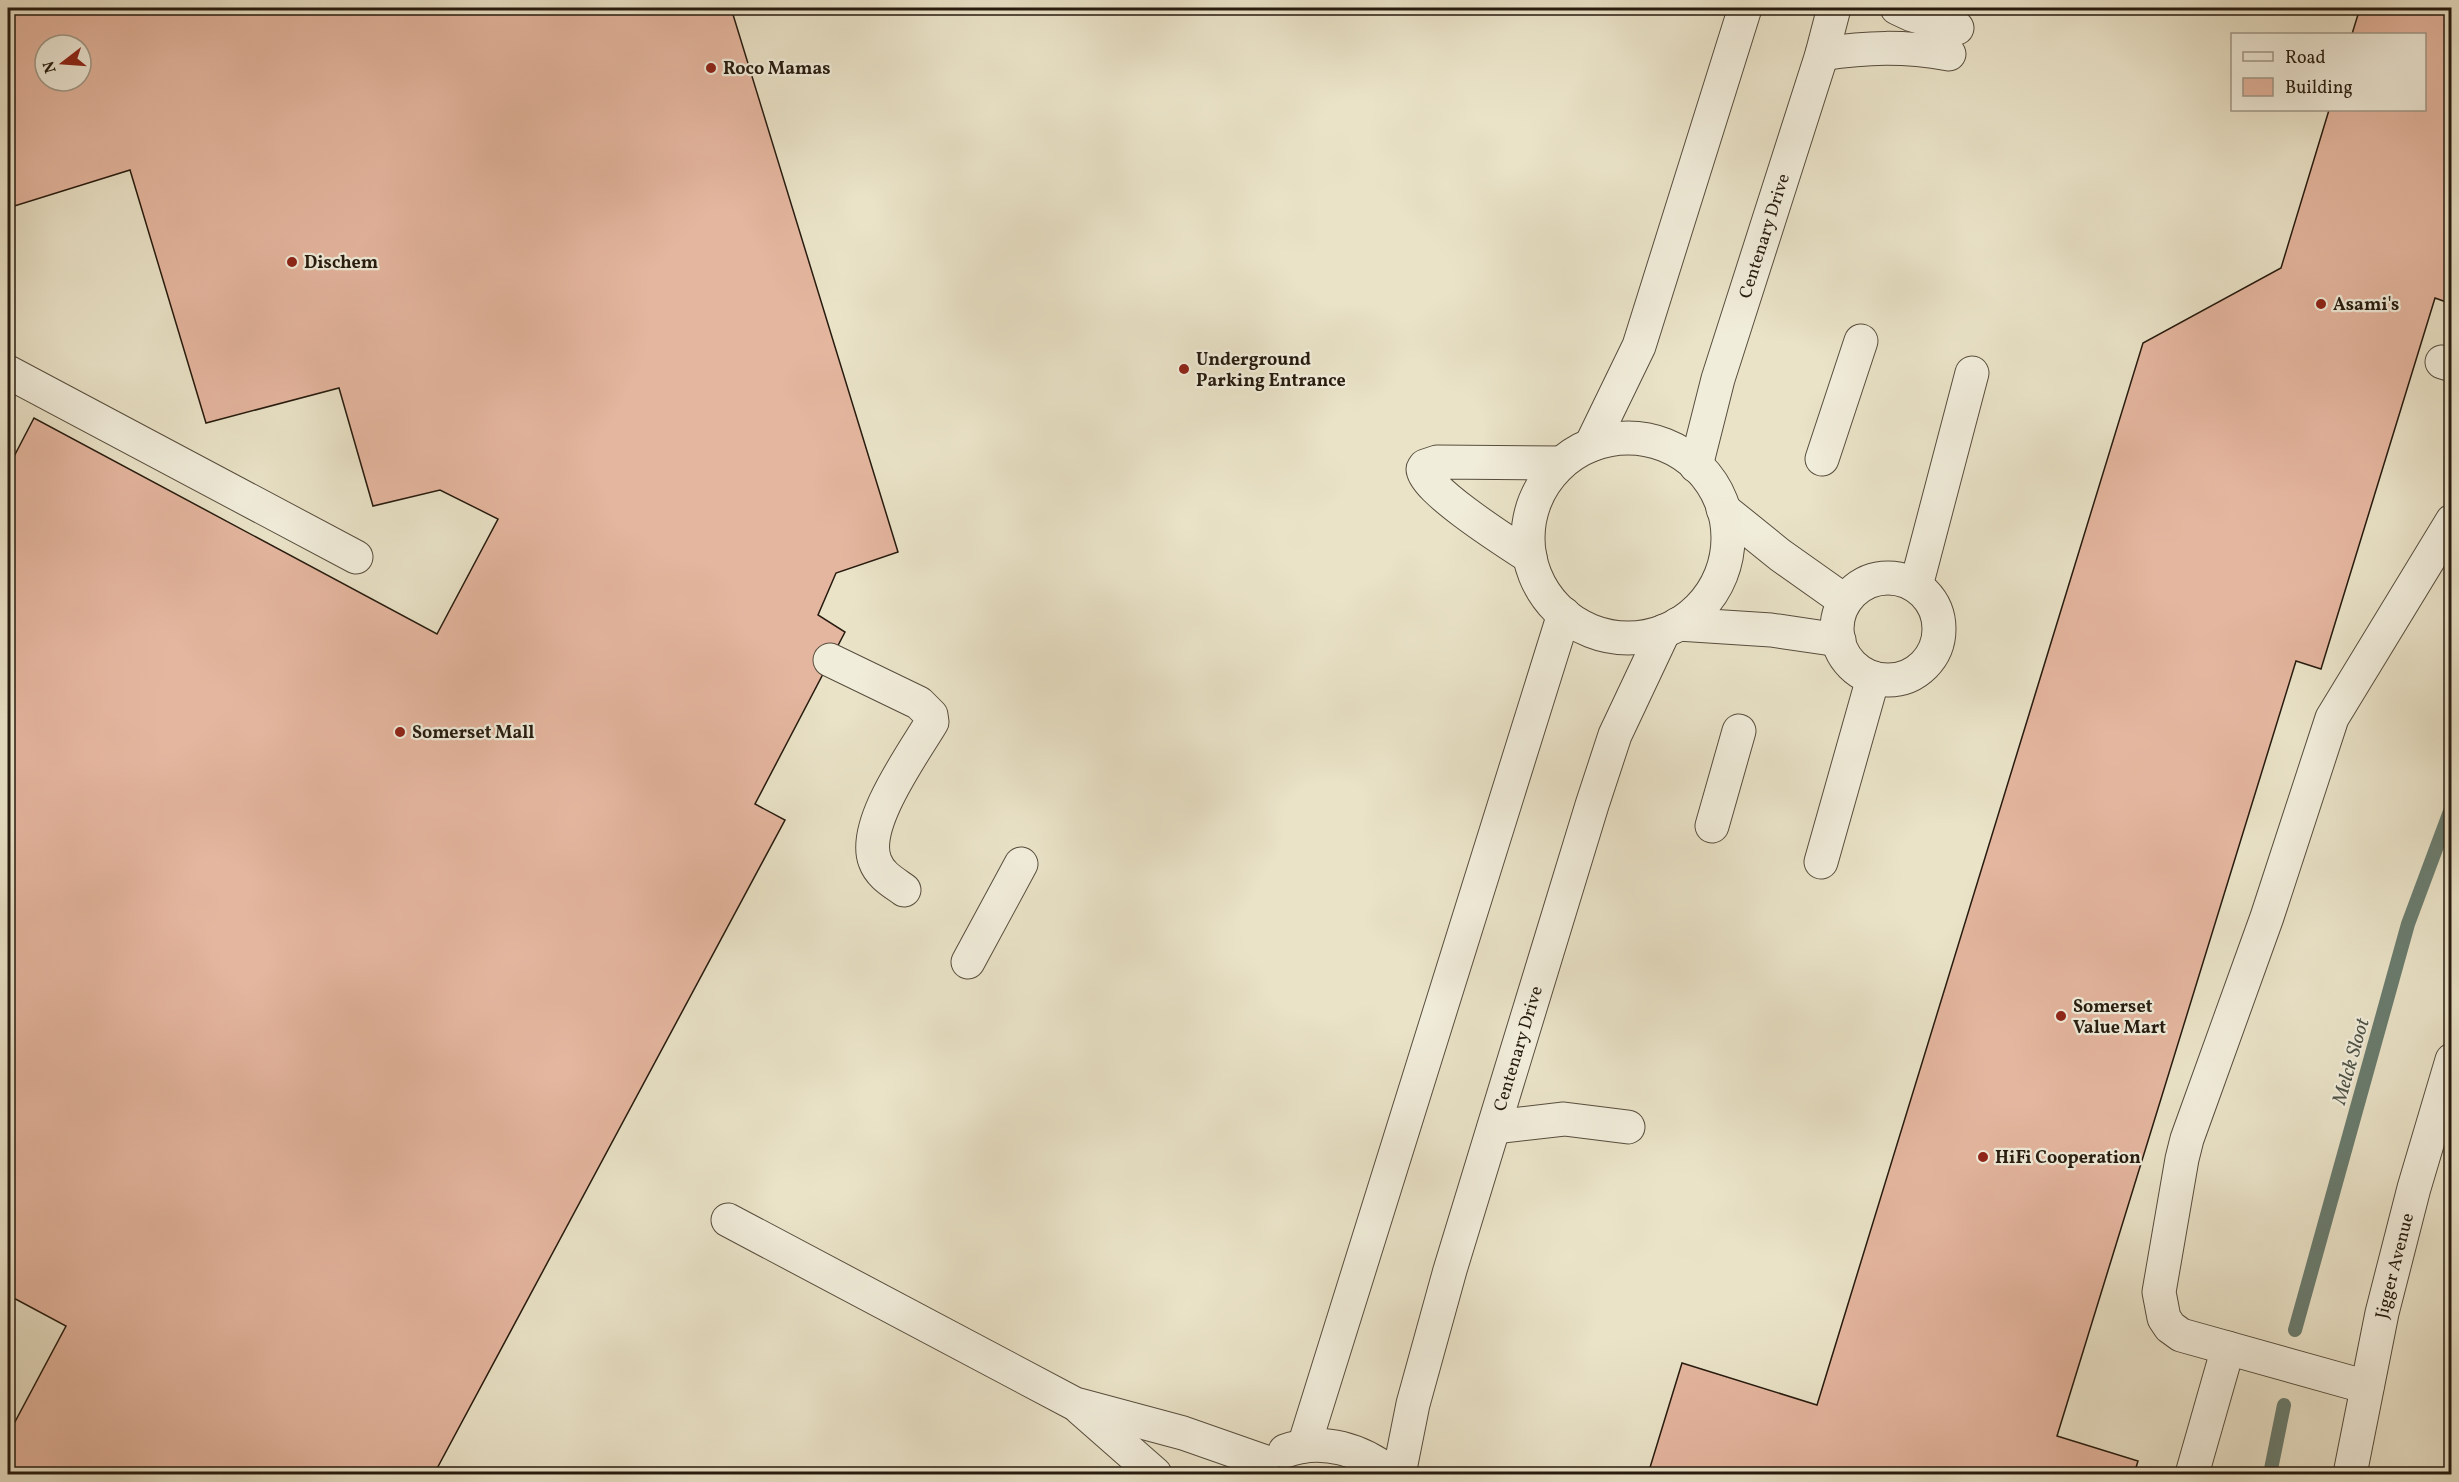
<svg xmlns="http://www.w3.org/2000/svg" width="2459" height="1482" font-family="Vollkorn,serif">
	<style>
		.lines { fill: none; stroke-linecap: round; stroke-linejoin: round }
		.stream { stroke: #6a7d70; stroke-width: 14 }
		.building { fill: #e5b69f; stroke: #261b0f; stroke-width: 1.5; fill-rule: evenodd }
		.minor-casing { stroke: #574d3d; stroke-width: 35 }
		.minor { stroke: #f1eddb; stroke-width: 33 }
		.poi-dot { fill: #8f2418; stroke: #f1eddb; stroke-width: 2 }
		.labels { text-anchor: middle; stroke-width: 4.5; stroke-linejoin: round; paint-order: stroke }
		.poi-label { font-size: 18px; font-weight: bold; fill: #261b0f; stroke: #f1eddb; text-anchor: start }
		.street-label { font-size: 18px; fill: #261b0f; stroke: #f1eddb }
		.water-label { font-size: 20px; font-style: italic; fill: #4e5448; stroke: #f1eddb }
	</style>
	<rect width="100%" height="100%" fill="#eae3c8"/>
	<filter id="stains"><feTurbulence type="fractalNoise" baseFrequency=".00333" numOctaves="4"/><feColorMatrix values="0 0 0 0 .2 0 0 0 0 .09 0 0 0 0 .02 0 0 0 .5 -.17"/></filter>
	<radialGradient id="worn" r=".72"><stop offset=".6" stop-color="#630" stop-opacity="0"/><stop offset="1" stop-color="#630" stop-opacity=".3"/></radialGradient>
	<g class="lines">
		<g class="stream">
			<polyline points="2295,1330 2408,924 2452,806"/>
			<polyline points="2270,1474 2284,1405"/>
		</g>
	</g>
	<g class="building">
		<path d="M8,8H731L898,552L836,573L818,615L845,632L755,804L785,820L434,1474H8V1435L66,1326L8,1295V468L34,418L437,634L498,519L440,490L373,506L339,388L206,423L130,170L8,208ZM45,45H81V81H45Z"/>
		<polygon points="2360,8 2452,8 2452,294 2449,303 2435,298 2321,669 2296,661 2057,1436 2138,1461 2134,1474 1648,1474 1682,1363 1817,1405 2143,343 2281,268 2329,110 2424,110 2424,34 2352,34"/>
	</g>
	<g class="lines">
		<g class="minor-casing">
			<g id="minor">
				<polyline points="1897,8 1912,15 1957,28"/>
				<path d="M1822,54C1868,47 1903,46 1949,54"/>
				<polyline points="2442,362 2452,365"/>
				<polyline points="8,372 356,557"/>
				<circle cx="1628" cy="538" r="100"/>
				<polyline points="1591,445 1639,346 1745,8"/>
				<polyline points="1822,459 1861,341"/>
				<path id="s1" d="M1696,466L1718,379L1822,54L1834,8"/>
				<polyline points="1723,509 1780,555 1845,601"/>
				<path d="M1530,557C1510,544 1423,489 1423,469L1425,466L1437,462L1561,463"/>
				<circle cx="1888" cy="629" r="51"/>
				<polyline points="1916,586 1972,373"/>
				<polyline points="1678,624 1771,630 1839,640"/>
				<path d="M830,660L919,703L931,715L932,722C913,754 861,825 875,861C880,875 893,882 904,890"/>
				<polyline points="1712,826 1739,731"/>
				<polyline points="1821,862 1873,678"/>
				<polyline points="968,962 1021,864"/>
				<polyline points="1494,1127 1564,1119 1628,1127"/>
				<polyline points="728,1220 1075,1404 1183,1433 1263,1461"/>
				<polyline points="2367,1387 2181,1335 2170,1327 2164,1318 2159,1292 2182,1159 2187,1139 2267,917 2332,718 2452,521"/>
				<polyline points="1080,1408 1155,1474"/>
				<polyline points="1304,1446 1564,614"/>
				<path d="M1285,1451C1323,1437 1362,1450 1392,1474"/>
				<path id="s2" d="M1399,1474L1413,1404L1450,1270L1592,805L1615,735L1664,631"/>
				<polyline points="2192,1474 2228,1348"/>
				<path id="s3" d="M2350,1474L2382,1313L2414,1188L2452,1060"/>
			</g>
		</g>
		<use href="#minor" class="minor"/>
	</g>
	<g class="poi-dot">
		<circle cx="711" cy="68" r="6"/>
		<circle cx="292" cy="262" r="6"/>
		<circle cx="2321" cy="304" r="6"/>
		<circle cx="1184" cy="369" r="6"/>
		<circle cx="400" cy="732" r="6"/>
		<circle cx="2061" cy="1016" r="6"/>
		<circle cx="1983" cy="1157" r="6"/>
	</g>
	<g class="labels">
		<g class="poi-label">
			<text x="723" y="74">Roco Mamas</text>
			<text x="304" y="268">Dischem</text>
			<text x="2333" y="310">Asami's</text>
			<text x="1196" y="365">Underground<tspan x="1196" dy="21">Parking Entrance</tspan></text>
			<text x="412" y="738">Somerset Mall</text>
			<text x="2073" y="1012">Somerset<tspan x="2073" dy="21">Value Mart</tspan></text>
			<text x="1995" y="1163">HiFi Cooperation</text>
		</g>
		<g class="street-label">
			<text dy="6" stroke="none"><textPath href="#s1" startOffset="240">Centenary Drive</textPath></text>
			<text dy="6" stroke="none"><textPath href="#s2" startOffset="442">Centenary Drive</textPath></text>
			<text dy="6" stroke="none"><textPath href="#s3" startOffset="213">Jigger Avenue</textPath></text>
		</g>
		<g class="water-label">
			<text transform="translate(2350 1061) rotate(-74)" y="7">Melck Sloot</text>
		</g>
	</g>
	<rect width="2459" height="1482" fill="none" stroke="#eae3c8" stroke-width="30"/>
	<rect x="9" y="9" width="2441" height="1464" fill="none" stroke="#261b0f" stroke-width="3"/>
	<rect x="15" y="15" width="2429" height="1452" fill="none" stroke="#261b0f" stroke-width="1.5"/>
	<rect x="2231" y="33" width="195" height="78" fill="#f1eddb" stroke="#a09989" stroke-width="1.5"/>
	<rect x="2243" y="52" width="30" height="9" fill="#f1eddb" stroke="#a09989" stroke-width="1.5"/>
	<text x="2285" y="63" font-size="18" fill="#261b0f">Road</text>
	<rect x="2243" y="78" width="30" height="18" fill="#e5b69f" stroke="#a09989" stroke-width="1.5"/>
	<text x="2285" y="93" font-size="18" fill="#261b0f">Building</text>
	<g transform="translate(63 63) rotate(253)"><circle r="28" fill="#f1eddb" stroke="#a09989" stroke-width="1.5"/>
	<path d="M0-4.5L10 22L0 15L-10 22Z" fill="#8f2418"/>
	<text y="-9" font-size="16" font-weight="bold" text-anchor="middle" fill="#261b0f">N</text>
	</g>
	<rect width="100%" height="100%" filter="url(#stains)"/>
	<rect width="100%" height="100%" fill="url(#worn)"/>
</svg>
